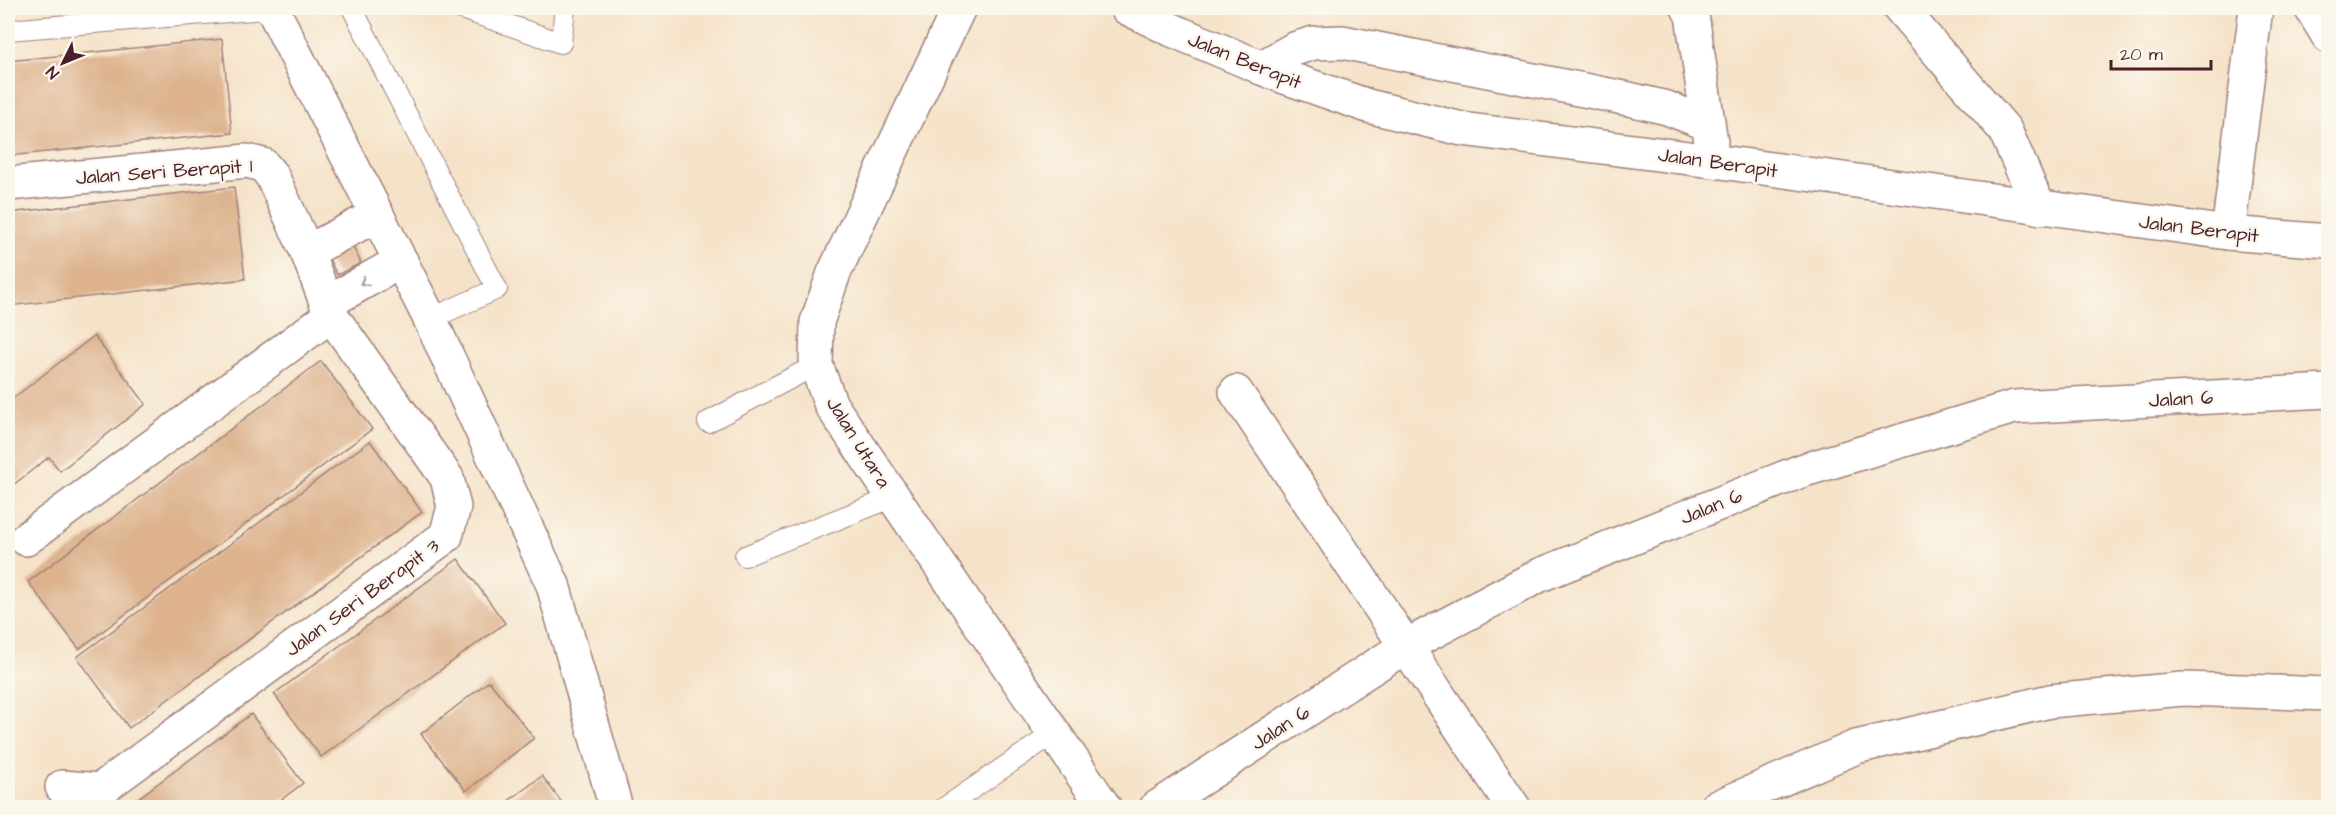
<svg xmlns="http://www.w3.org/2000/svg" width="2336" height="815" font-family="'Architects Daughter',sans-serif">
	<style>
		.building { fill: #ddb28d }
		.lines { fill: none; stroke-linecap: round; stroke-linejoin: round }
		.service-casing { stroke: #a0817a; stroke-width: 22 }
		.minor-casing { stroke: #a0817a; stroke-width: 36 }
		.tertiary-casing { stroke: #a0817a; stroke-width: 36 }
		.secondary-casing { stroke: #a0817a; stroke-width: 36 }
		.service { stroke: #fff; stroke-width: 20 }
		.minor { stroke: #fff; stroke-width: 33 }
		.tertiary { stroke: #fff; stroke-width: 33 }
		.secondary { stroke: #fff; stroke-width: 33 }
		.oneway { stroke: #ae9aa0 }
		.labels { text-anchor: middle; stroke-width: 5; stroke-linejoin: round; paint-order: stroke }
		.street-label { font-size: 20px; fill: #4a1f2b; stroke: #fbf7ec }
	</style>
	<rect width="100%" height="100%" fill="#fbf7ec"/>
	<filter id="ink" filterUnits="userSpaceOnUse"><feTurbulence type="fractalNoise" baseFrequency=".0167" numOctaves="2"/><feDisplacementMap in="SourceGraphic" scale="12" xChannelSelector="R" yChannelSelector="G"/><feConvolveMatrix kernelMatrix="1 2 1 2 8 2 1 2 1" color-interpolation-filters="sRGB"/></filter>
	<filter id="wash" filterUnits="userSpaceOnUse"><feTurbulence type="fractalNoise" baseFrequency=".008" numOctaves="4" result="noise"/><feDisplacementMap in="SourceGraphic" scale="24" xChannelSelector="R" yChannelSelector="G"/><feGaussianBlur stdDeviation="1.35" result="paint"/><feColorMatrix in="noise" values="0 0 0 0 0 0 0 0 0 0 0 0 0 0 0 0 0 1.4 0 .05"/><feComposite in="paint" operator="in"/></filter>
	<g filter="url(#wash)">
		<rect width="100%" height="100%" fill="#f5e3c9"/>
		<g id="blocks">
			<g class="building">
				<polygon points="222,39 232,133 8,156 8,61"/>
				<polygon points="234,187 245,279 8,306 8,213"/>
				<polygon points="351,243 361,263 337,275 327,255"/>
				<polygon points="94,336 146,404 60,471 49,457 8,489 8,402"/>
				<polygon points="321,361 372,429 79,649 28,582"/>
				<polygon points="370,441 422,512 129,728 77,657"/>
				<polygon points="458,559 505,623 321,757 274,694"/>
				<polygon points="489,681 534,738 466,791 421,734"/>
				<polygon points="251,714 303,783 270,808 125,808"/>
				<polygon points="542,776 566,808 499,808"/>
			</g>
		</g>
	</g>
	<g filter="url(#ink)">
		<use href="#blocks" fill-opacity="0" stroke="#a0817a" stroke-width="1.5"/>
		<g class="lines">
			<g class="service-casing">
				<g id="service">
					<polyline points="352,8 497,289 430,319"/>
					<polyline points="459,8 561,43 565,8"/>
					<polyline points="8,30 277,8"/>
					<polyline points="708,422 816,365"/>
					<polyline points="745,556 894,497"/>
					<polyline points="944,808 1054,733"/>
				</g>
			</g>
			<g class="minor-casing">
				<g id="minor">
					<polyline points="272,8 430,319 553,585 616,808"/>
					<polyline points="1688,8 1692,15 1711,142"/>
					<polyline points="1900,8 2005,130 2039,208"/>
					<polyline points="2311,8 2328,36"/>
					<polyline points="1261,68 1294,49 1314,43 1342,42 1629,99 1667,108 1708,124"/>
					<polyline points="8,184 247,161 263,165 272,176 307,252 331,315 447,478 454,507 446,536 100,790 62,787"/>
					<polyline points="2228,233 2256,8"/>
					<polyline points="307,252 377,215"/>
					<polyline points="327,303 401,261"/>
					<polyline points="1236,392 1514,808"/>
					<polyline points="26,539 331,315"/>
					<polyline points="1156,808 1406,646 1540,575 1801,471 2014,407 2328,391"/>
					<polyline points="1715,808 1856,747 2050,701 2183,689 2328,694"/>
				</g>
			</g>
			<g class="tertiary-casing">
				<polyline id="tertiary" points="959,8 834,273 817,322 816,365 831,405 1105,808"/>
			</g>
			<g class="secondary-casing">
				<polyline id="secondary" points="1127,8 1172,30 1279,75 1368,106 1462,129 1728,163 2228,233 2328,241"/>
			</g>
			<use href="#service" class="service"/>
			<use href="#minor" class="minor"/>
			<use href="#tertiary" class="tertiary"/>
			<use href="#secondary" class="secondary"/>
		</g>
		<defs><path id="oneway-chevron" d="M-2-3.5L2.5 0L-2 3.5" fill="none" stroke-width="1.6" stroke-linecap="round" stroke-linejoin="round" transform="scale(1.5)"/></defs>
		<use class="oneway" href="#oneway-chevron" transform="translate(364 282) rotate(151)"/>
	</g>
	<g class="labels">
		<g class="street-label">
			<text transform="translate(1245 60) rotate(22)" y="7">Jalan Berapit</text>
			<text transform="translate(1718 162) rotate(8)" y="7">Jalan Berapit</text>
			<text transform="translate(164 171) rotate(-4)" y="7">Jalan Seri Berapit 1</text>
			<text transform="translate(2199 228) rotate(7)" y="7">Jalan Berapit</text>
			<text transform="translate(2181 398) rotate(-3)" y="7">Jalan 6</text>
			<text transform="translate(859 442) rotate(58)" y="7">Jalan Utara</text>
			<text transform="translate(1711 506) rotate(-22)" y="7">Jalan 6</text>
			<text transform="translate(362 597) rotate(-36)" y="7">Jalan Seri Berapit 3</text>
			<text transform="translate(1280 727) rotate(-33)" y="7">Jalan 6</text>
		</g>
	</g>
	<rect width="2336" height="815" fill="none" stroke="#fbf7ec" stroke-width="30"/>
	<g transform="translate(63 63) rotate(227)" stroke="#fbf7ec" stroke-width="4.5" paint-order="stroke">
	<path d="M0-4.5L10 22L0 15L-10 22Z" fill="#4a1f2b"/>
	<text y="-9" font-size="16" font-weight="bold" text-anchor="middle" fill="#4a1f2b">N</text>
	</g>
	<path d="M2111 60v9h100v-9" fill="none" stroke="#4a1f2b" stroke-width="3"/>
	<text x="2120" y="60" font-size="18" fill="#4a1f2b" stroke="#fbf7ec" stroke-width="4.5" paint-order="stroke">20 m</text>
</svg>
